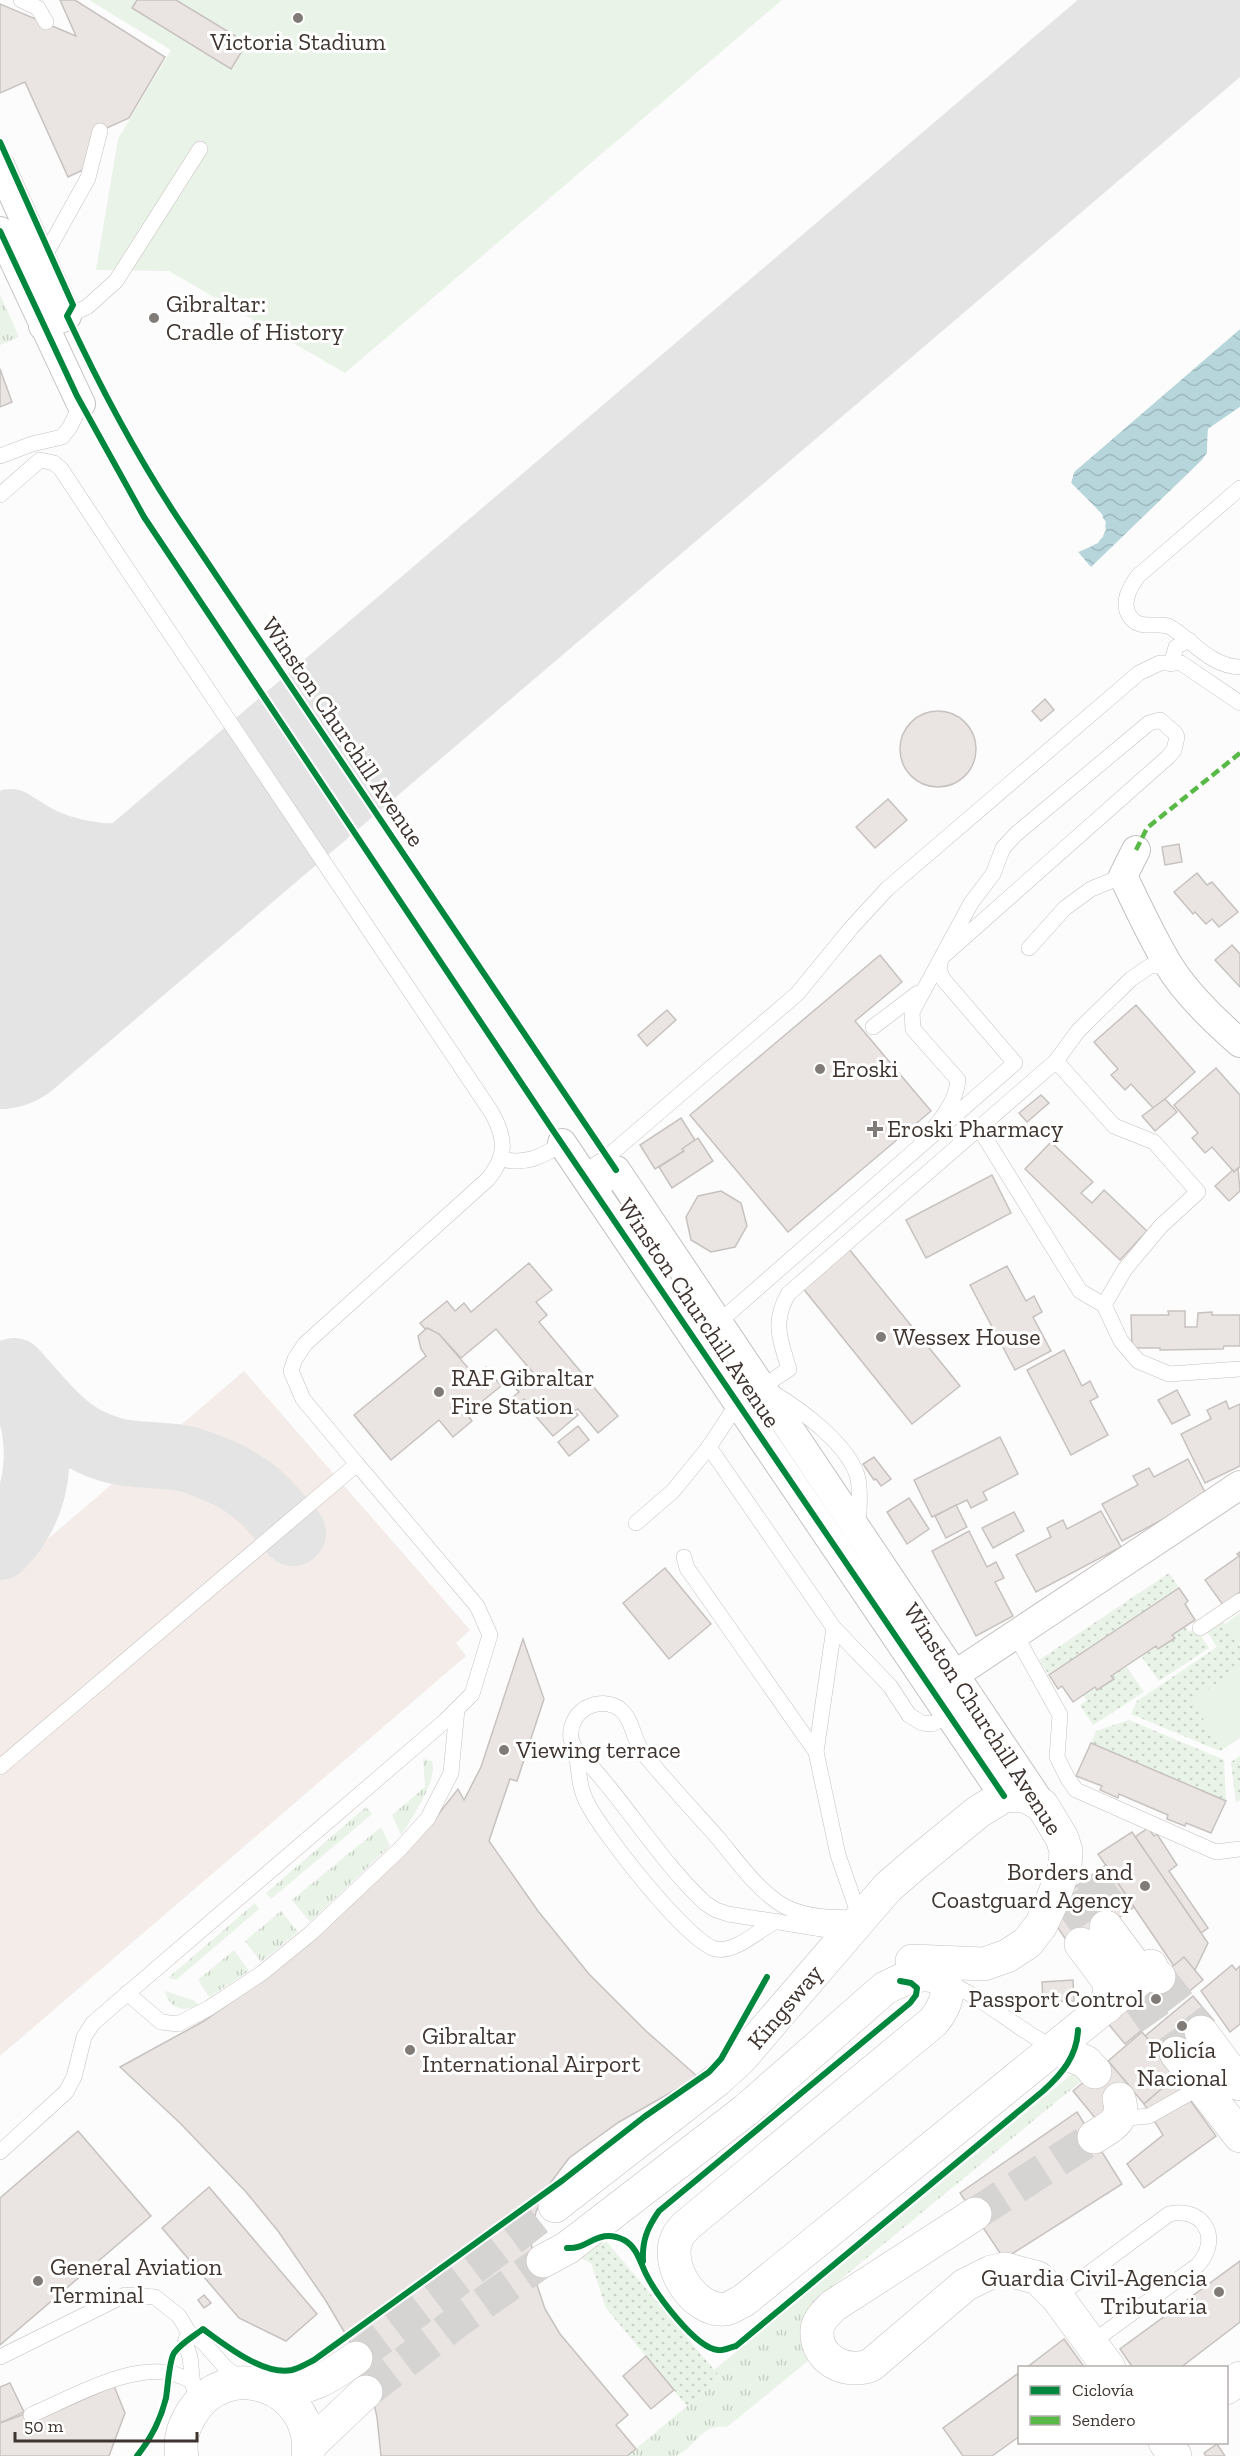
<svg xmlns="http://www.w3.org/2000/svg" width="1240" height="2456" font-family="'Zilla Slab',serif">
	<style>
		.built { fill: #f3ece8 }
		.grass { fill: url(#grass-tufts) }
		.park { fill: url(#park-dots) }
		.pitch { fill: #e9f3e7 }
		.water { fill: url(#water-waves) }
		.pier { fill: #fcfcfc }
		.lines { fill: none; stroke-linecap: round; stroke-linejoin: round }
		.taxiway { stroke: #e5e4e4; stroke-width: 66 }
		.runway { stroke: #e5e4e4; stroke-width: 164 }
		.building { fill: #eae5e2; stroke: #c7c2c0; stroke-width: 1.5 }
		.trunk-tunnel { stroke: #d6d4d3; stroke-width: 33; stroke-dasharray: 33 16; stroke-linecap: butt }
		.service-casing { stroke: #c6c1be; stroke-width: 16 }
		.minor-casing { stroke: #c6c1be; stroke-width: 30 }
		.trunk-casing { stroke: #c6c1be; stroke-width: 34 }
		.service { stroke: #fff; stroke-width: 15 }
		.minor { stroke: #fff; stroke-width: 28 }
		.trunk { stroke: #fff; stroke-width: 33 }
		.quiet { stroke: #58b947; stroke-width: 4.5; stroke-dasharray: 9 4.5; stroke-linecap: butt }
		.cycleway-casing { stroke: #fff; stroke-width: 10 }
		.cycleway { stroke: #00873e; stroke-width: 6 }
		.poi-dot { fill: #817b77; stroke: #fff; stroke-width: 2 }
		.labels { text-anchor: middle; stroke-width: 6; stroke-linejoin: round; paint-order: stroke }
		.poi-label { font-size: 24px; fill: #3f3530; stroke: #fff; text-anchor: start }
		.street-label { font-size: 24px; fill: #3f3530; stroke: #fff }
	</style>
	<defs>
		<pattern id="grass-tufts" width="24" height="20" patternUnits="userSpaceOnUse" patternTransform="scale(1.5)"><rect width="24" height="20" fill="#e9f3e7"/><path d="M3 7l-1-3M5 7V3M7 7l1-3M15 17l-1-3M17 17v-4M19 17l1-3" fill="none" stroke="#c9d1c6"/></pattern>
		<pattern id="park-dots" width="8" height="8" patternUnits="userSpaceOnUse" patternTransform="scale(1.5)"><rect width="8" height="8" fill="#e9f3e7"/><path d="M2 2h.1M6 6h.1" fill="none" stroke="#c9d1c6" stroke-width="1.8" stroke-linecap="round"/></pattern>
		<pattern id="water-waves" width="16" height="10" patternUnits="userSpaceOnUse" patternTransform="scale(1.5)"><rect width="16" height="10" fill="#b6d6dc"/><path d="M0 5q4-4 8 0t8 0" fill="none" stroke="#9eb8bd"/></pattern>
	</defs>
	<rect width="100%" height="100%" fill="#fcfcfc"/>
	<polygon class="built" points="244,1371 470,1630 456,1643 466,1656 0,2056 0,1580"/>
	<g class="grass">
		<polygon points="0,294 19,337 0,345"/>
		<path d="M423,1759L432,1761C439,1778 411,1820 401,1835L392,1815L425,1787Z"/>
		<polygon points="366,1807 372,1814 271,1899 266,1893"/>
		<polygon points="381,1827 390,1846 310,1922 292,1900"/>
		<polygon points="255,1903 259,1909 176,1980 168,1978"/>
		<polygon points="281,1911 298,1932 261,1962 245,1941"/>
		<polygon points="234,1950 249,1971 209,1997 198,1980"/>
		<path d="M165,1991L195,2001L198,2005C183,2013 169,2008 165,1991Z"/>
		<path d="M1072,2074L1084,2079L834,2285C807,2314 800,2321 808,2361L727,2427C701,2422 694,2450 675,2456C664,2456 639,2456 627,2456L721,2378L714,2370Z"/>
	</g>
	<g class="park">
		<polygon points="1169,1573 1179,1588 1049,1675 1039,1660"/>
		<polygon points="1222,1619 1240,1647 1240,1668 1192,1700 1223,1749 1220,1751 1131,1714 1137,1701 1217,1647 1206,1630"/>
		<polygon points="1185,1627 1189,1632 1196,1628 1209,1648 1159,1681 1141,1656 1156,1646 1158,1649 1174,1639 1172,1635"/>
		<polygon points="1126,1666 1144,1692 1093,1725 1080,1705 1087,1700 1083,1695 1095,1687 1098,1690 1113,1679 1111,1676"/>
		<polygon points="1129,1720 1224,1760 1226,1801 1091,1743 1096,1731"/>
		<polygon points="1240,1756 1240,1800 1236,1803 1231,1762"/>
		<polygon points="607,2242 721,2378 687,2406 606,2308 591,2263 578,2257 590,2248"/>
	</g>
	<g class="pitch">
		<polygon points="89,0 782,0 345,373 169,271 96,270 118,139 171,50"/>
		<polygon points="1240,1613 1240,1647 1225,1624"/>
		<polygon points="1240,1668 1240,1738 1223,1749 1191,1700"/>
	</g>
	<polygon class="water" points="1240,329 1240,407 1208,429 1207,453 1202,460 1091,568 1078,552 1098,543 1106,530 1102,514 1071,483 1074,472"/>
	<polygon class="pier" points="1240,326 1240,329 1074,472 1071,483 1095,507 1106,522 1103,537 1092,546 1078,552 1091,567 1202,460 1207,453 1208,429 1240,407 1240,410 1211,431 1210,454 1205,462 1093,570 1089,570 1075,551 1101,536 1103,523 1093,509 1068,485 1068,477 1071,471"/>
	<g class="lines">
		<g class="taxiway">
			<path d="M0,1007C39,938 28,895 11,822C21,828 32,836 43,841C91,863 154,861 201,838C222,828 242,815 262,804"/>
			<path d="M14,1371C35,1394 56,1422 83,1438C121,1459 143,1452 182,1458C189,1459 197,1462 204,1465C247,1480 265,1498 293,1533"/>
			<path d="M0,1547C47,1498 45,1431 16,1374"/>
		</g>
		<polyline class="runway" points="0,1027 1204,0"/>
	</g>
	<g class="building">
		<polygon points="60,0 75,0 165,57 129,118 100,131 87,168 68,177 25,82 0,93 0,4 76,36"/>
		<polygon points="137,0 176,0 247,43 231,69 132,8"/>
		<polygon points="0,369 12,402 0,407"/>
		<polygon points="1045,699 1054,710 1041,721 1032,711"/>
		<circle cx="938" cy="749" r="38"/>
		<polygon points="888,799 907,820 875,848 856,827"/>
		<polygon points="1179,844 1182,862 1165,865 1162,847"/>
		<polygon points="1197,873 1207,885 1212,882 1238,912 1219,927 1212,919 1206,924 1195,912 1193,914 1174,892"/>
		<polygon points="1232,945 1240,954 1240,987 1215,960"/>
		<polygon points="880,955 902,982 855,1021 931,1111 788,1232 690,1115"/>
		<polygon points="1136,1005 1195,1072 1154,1109 1131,1084 1125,1090 1111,1075 1118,1069 1094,1042"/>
		<polygon points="667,1010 676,1020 647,1046 638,1035"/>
		<polygon points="1216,1068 1240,1095 1240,1167 1234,1172 1212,1147 1205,1153 1192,1138 1198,1133 1174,1105"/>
		<polygon points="1041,1095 1049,1103 1027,1122 1019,1113"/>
		<polygon points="1165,1099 1177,1112 1155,1131 1142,1116"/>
		<polygon points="681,1118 695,1140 682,1149 684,1151 655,1169 640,1145"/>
		<polygon points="698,1138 713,1161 672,1188 659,1167 684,1151 682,1149"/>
		<polygon points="1051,1142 1093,1182 1081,1193 1092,1203 1104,1190 1147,1231 1120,1260 1025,1169"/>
		<polygon points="1238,1168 1240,1191 1229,1201 1215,1186 1233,1170 1234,1172"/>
		<polygon points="992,1175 1011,1213 926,1258 906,1220"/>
		<polygon points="721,1191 741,1203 747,1226 735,1247 711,1252 691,1240 686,1217 698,1196"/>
		<polygon points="849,1249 960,1386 912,1424 802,1287"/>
		<polygon points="529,1263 552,1290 536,1302 547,1315 539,1322 618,1416 598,1433 578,1409 574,1411 578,1415 553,1436 524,1403 526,1401 524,1399 511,1409 506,1403 519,1392 516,1389 534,1374 496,1329 461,1358 439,1334 427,1328 426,1330 420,1323 447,1301 455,1311 464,1303 471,1312"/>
		<polygon points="1007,1266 1026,1301 1034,1296 1042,1312 1033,1317 1051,1351 1015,1370 970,1285"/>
		<polygon points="1168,1311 1185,1311 1185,1327 1197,1327 1198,1313 1212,1312 1212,1315 1240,1315 1240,1346 1224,1346 1223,1349 1160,1350 1160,1348 1132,1348 1131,1315 1169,1315"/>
		<polygon points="427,1328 439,1334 475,1376 486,1367 501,1386 474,1408 464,1397 451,1408 454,1413 458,1410 462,1415 466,1413 472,1421 453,1437 439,1420 391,1460 354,1415 426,1356 421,1349 418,1336"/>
		<polygon points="1064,1350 1082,1386 1090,1381 1098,1397 1090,1401 1108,1435 1071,1455 1027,1370"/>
		<polygon points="1177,1390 1190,1415 1172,1424 1158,1400"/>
		<polygon points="1226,1401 1229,1409 1240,1404 1240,1466 1205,1483 1181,1434 1211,1419 1207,1410"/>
		<polygon points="578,1426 589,1440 569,1456 558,1442"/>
		<polygon points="1000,1437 1018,1474 983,1492 987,1500 971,1508 967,1500 932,1517 914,1480"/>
		<polygon points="874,1457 891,1479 881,1486 876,1479 874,1480 863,1464"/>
		<polygon points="1188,1459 1207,1496 1122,1541 1102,1504 1138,1485 1133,1476 1149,1468 1154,1477"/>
		<polygon points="909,1498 929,1529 907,1544 887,1512"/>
		<polygon points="956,1505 967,1527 946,1538 935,1516"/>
		<polygon points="1101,1511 1121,1547 1036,1592 1016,1555 1051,1537 1047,1528 1063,1520 1067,1529"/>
		<polygon points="1014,1512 1024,1531 993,1548 982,1528"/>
		<polygon points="969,1531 987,1567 996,1562 1004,1578 995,1582 1013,1616 976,1636 932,1551"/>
		<polygon points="1240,1552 1240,1592 1223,1605 1205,1580 1239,1556 1237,1554"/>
		<polygon points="665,1568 711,1624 669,1659 623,1603"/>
		<polygon points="1179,1588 1188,1601 1185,1604 1195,1620 1172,1635 1175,1638 1158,1649 1156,1646 1111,1676 1114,1679 1097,1690 1095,1687 1073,1702 1062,1686 1058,1689 1049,1675"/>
		<polygon points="523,1639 544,1699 517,1781 510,1779 489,1841 538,1911 589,1974 646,2031 698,2077 619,2122 569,2158 546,2189 536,2212 531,2234 533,2273 545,2309 560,2334 628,2415 616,2425 636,2449 627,2456 381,2456 377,2417 369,2382 355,2350 326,2301 278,2231 246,2192 180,2123 120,2067 204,2021 269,1975 333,1922 376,1881 437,1816 458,1789 464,1800 481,1767"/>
		<polygon points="1091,1743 1226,1801 1211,1833 1186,1823 1185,1826 1167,1819 1168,1815 1119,1794 1118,1798 1100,1790 1102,1786 1076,1776"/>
		<polygon points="1148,1828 1154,1836 1157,1834 1177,1865 1169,1871 1208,1928 1201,1933 1135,1837"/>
		<polygon points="1132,1832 1208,1943 1195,1970 1182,1978 1098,1854"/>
		<polygon points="1106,1865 1134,1907 1073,1950 1054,1922 1071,1890"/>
		<polygon points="1184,1957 1203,1980 1125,2044 1106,2021"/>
		<polygon points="1232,1965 1236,1970 1240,1966 1240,2024 1230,2032 1201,1991"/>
		<polygon points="1073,1980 1074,2001 1043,2002 1042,1982"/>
		<polygon points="1193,1996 1214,2021 1166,2061 1145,2036"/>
		<polygon points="1142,2032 1178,2075 1144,2104 1108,2061"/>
		<polygon points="1108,2061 1132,2089 1096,2119 1073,2091"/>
		<polygon points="1174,2078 1216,2136 1144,2188 1127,2164 1163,2135 1144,2104"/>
		<polygon points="1077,2112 1122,2184 1004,2259 960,2193"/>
		<polygon points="78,2131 151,2216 0,2345 0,2198"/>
		<polygon points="209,2187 317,2314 286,2341 239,2318 162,2228"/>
		<polygon points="1240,2261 1240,2322 1180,2368 1133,2368 1120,2349"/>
		<polygon points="204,2295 211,2303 204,2308 198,2300"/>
		<polygon points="1064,2339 1085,2368 1026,2368"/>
		<polygon points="646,2356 674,2390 651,2409 623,2376"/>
		<polygon points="1020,2372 1020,2436 992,2456 963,2456 943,2428"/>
		<polygon points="10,2383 24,2412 0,2423 0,2387"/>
		<polygon points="114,2386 125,2413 109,2456 0,2456 0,2423 30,2412 34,2421"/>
		<polygon points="1217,2444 1225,2456 1206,2456 1204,2453"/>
	</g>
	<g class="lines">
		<g class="trunk-tunnel">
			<polyline points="1090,1877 1118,1918"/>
			<polyline points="1067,1897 1094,1935"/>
			<polyline points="1159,1977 1201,2032"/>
			<polyline points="1136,1996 1176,2053"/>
			<polyline points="975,2214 1094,2137"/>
			<polyline points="356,2358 555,2206"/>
			<polyline points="366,2392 458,2321 543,2261"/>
		</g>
		<g class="service-casing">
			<g id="service">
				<polyline points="21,0 38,8 46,22"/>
				<polyline points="43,259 88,178 100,131"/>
				<polyline points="67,316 87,307 116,281 200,149"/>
				<polyline points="0,456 32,444 62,437 70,427 81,404"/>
				<path d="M1240,488L1138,576C1130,587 1121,602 1129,615C1138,631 1154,622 1168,626C1171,627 1176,631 1179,633C1197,647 1216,667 1240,667"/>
				<path d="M0,495L40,460L54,463L61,469L125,566L492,1113C506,1139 507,1156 488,1179L305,1344L295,1359L291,1371L303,1399L357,1464L0,1767"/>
				<polyline points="1171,664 1176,647 1189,640"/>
				<polyline points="1029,948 1065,908 1091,889 1123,876"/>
				<polyline points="873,1027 918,993"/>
				<polyline points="979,1128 1080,1291 1104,1305 1121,1341 1138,1361 1169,1374 1240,1369"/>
				<path d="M501,1159C526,1165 542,1157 562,1143"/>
				<polyline points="582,1173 607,1157 797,994 852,927 887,889 1139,673 1160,663 1181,663 1240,703"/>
				<polyline points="1104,1305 1125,1269 1161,1226 1198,1192 1154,1142 1114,1126 1056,1061 1078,1031 1131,979 1150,966 1169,966"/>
				<path d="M719,1322L1015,1063L943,979L939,970L941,958L1168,757L1174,750L1177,737L1175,733L1160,720L1149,723L1016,834L1003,848L993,874L971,903L912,1012L913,1029L958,1080C956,1106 934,1127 919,1147"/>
				<path d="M773,1393C800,1409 851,1446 858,1479C861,1495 859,1511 858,1527"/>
				<polyline points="709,1447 834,1628 890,1686 909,1715 922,1723 932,1724 949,1715"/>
				<path d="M636,1523L673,1491L709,1447L738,1403L789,1369C780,1339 772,1323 788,1294L1056,1061"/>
				<polyline points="684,1557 687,1568 816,1752"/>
				<polyline points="1200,1628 1240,1601"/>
				<polyline points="1015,1634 1060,1715 1057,1757 1068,1779 1076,1790 1216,1852 1240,1849"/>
				<path d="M576,1750C623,1797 656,1857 705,1903L716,1910L728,1914L828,1930L833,1934L834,1947"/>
				<path d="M776,1921C759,1930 735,1953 716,1949C689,1944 594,1824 584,1796C578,1782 579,1766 576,1752C575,1747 572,1743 571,1739C569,1725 577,1711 590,1706C600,1702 611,1703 620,1709C633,1720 633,1739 643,1753C667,1782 693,1810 718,1838C737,1861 758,1891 784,1906C806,1918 836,1918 860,1918L838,1855L816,1752L834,1628"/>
				<path d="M946,1982C985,1998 1016,2029 1054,2048"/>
				<polyline points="127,1993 161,2022 178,2024 209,2008 262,1973 311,1933 400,1849 428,1818 451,1773 457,1709"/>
				<polyline points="1118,2119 1149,2116 1202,2086"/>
				<polyline points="0,2152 66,2092 74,2077 84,2037 93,2023 445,1721 472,1694 490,1635 477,1606 357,1464"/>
				<path d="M1057,2297L1169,2214C1203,2206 1222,2238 1198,2265L1091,2343"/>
				<polyline points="189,2333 185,2342 190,2357 193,2386"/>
				<polyline points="0,2357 125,2295 155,2297 179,2316 189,2333 202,2341 225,2367 243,2381"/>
				<path d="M31,2415C71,2398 136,2359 180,2376C186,2378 192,2381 194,2387C195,2393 194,2400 194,2406"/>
			</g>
		</g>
		<g class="minor-casing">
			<g id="minor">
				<polyline points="0,165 67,316 43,326"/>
				<polyline points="0,231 81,404"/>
				<path d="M1136,850L1123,876C1137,905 1151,936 1168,964C1184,991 1216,1022 1240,1043"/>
				<polyline points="562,1143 1004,1796"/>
				<polyline points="592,1187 616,1170 1042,1805"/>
				<polyline points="941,1684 1240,1485"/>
			</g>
		</g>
		<g class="trunk-casing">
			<g id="trunk">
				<polyline points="1106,1927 1138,1970 1159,1977"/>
				<polyline points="1081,1944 1111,1984 1106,2007"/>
				<polyline points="1201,2032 1240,2084"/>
				<polyline points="1054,2048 1086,2062 1095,2072"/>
				<polyline points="1176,2053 1240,2136"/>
				<path d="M1094,2137C1110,2127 1126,2121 1119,2099"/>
				<polyline points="555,2206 717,2080 740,2059 888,1887 917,1862 978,1812 1004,1796 1023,1795 1042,1805 1062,1838 1066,1851 1065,1866 1050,1906 1041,1925 1027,1943 1007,1956 984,1964 912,1961"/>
				<path d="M975,2214L833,2306C826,2313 818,2320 817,2330C815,2360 847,2375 871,2365L965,2285L991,2272L1005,2269L1038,2278L1057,2297L1109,2368"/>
				<path d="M543,2261L567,2248L746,2110L885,1988C898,1982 910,1975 925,1975C959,1975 947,2006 933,2022L687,2225C684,2228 680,2232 678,2236C663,2264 694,2313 726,2309C731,2308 738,2303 743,2301L1147,1973L1151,1966"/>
				<polyline points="1226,2388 1240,2378"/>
				<path d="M275,2390C310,2390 328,2378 356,2358"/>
				<polyline points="1165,2442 1175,2456"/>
				<polyline points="310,2445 366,2392"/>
				<path d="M182,2456C179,2442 183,2428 190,2416C225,2354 316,2386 308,2456"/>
			</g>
		</g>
		<use href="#service" class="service"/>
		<use href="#minor" class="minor"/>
		<use href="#trunk" class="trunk"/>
		<polyline class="quiet" points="1136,850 1147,828 1240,753"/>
		<g class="cycleway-casing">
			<g id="cycleway">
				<path d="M0,142L73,305L67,316C101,389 138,459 183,526L616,1170"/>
				<polyline points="0,231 77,396 144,517 550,1126 1004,1796"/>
				<path d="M567,2248C588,2250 598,2227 624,2240C637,2247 640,2262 646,2274C656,2294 695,2348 718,2350C724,2351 731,2347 736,2346L1043,2091C1062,2074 1077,2056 1078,2030"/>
				<path d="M643,2261C642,2241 647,2228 659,2211L910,2003L916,1995L917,1988L911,1983L900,1981"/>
				<path d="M137,2456C150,2440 161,2418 166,2398C168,2386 169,2361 174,2353C181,2343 194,2336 203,2329C225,2345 264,2376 292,2370C300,2368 308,2363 314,2360L563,2180L644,2117L709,2072L721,2059L767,1977"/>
			</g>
		</g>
		<use href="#cycleway" class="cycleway"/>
	</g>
	<g class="poi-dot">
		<circle cx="298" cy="18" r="6"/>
		<circle cx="154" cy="318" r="6"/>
		<circle cx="820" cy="1069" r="6"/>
		<path d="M872 1120h6v6h6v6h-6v6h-6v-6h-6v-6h6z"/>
		<circle cx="881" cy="1337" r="6"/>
		<circle cx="439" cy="1392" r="6"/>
		<circle cx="504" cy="1750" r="6"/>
		<circle cx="1145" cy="1886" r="6"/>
		<circle cx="1156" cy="1999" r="6"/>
		<circle cx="1182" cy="2026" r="6"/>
		<circle cx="410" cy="2050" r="6"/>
		<circle cx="38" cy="2281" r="6"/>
		<circle cx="1219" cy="2292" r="6"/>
	</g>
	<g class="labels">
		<g class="poi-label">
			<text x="298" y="50" text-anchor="middle">Victoria Stadium</text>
			<text x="166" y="312">Gibraltar:<tspan x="166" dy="28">Cradle of History</tspan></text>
			<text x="832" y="1077">Eroski</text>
			<text x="887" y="1137">Eroski Pharmacy</text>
			<text x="893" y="1345">Wessex House</text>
			<text x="451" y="1386">RAF Gibraltar<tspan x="451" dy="28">Fire Station</tspan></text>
			<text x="516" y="1758">Viewing terrace</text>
			<text x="1133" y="1880" text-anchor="end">Borders and<tspan x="1133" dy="28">Coastguard Agency</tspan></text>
			<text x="1144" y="2007" text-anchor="end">Passport Control</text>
			<text x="422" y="2044">Gibraltar<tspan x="422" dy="28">International Airport</tspan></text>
			<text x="1182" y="2058" text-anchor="middle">Policía<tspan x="1182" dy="28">Nacional</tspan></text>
			<text x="50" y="2275">General Aviation<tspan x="50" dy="28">Terminal</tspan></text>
			<text x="1207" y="2286" text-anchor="end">Guardia Civil-Agencia<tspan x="1207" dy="28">Tributaria</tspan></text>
		</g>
		<g class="street-label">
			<text transform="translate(343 732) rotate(56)" y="8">Winston Churchill Avenue</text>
			<text transform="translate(699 1313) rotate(56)" y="8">Winston Churchill Avenue</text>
			<text transform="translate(983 1719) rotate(57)" y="8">Winston Churchill Avenue</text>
			<text transform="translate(785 2007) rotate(-50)" y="8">Kingsway</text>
		</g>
	</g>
	<rect x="1018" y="2366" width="210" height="78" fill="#ffffff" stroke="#b2aeac" stroke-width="1.5"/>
	<rect x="1030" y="2386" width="30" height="9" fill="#00873e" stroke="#b2aeac" stroke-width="1.5"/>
	<text x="1072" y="2396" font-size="18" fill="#3f3530">Ciclovía</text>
	<rect x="1030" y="2416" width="30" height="9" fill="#58b947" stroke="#b2aeac" stroke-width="1.5"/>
	<text x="1072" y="2426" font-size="18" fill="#3f3530">Sendero</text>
	<path d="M15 2432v9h182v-9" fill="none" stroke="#3f3530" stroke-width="3"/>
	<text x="24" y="2432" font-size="18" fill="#3f3530" stroke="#ffffff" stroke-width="4.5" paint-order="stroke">50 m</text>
</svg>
